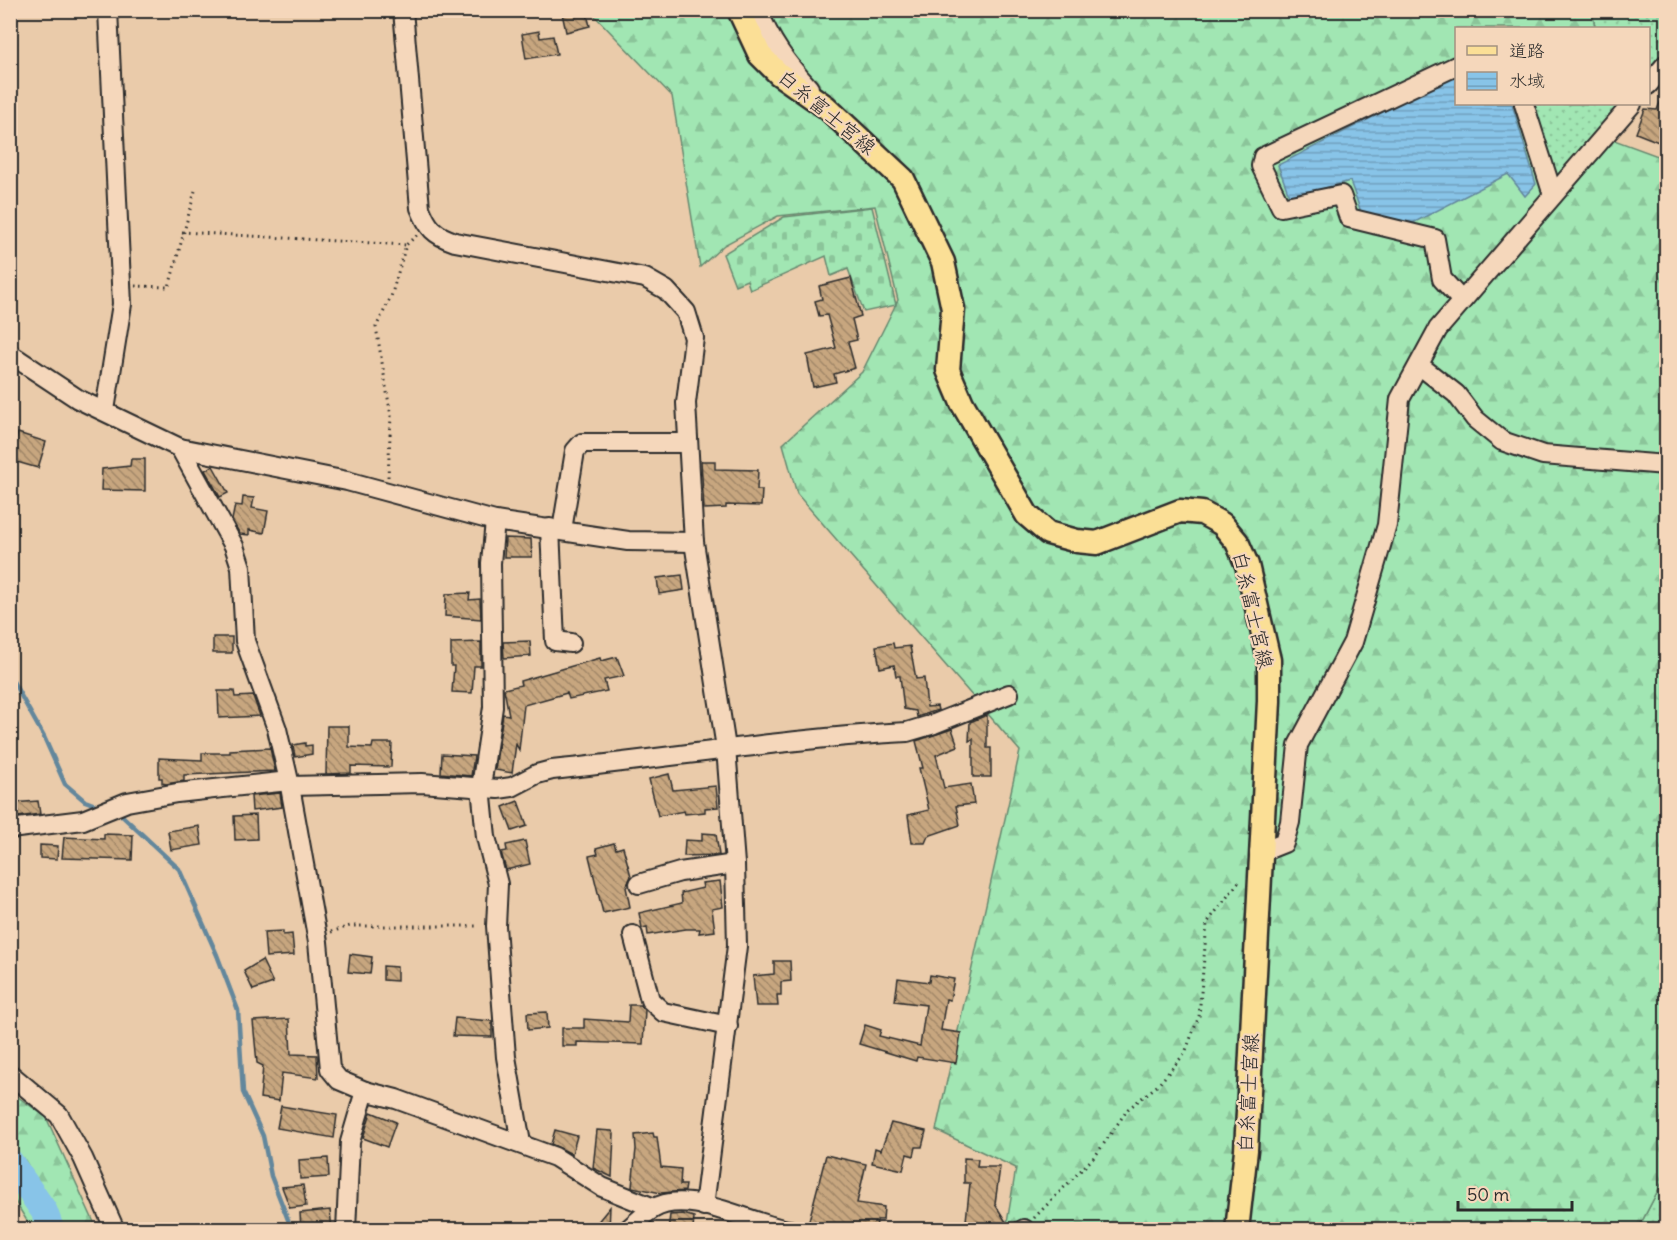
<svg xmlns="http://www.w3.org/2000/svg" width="1677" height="1240" font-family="Delius,'Klee One',sans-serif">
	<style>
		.grass { fill: url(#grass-dots); stroke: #66886f; stroke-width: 1.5 }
		.forest { fill: url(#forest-firs); stroke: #66886f; stroke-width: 1.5 }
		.cemetery { fill: url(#cemetery-stones); stroke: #66886f; stroke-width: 1.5 }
		.water { fill: url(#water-rules); stroke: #63879c; stroke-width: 1.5 }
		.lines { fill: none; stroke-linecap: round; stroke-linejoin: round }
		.stream { stroke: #63879c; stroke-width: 4.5 }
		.river { stroke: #88c4e8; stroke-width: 27 }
		.building { fill: url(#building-back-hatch); stroke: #2b2b2b; stroke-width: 1.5 }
		.minor-casing { stroke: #2b2b2b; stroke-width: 22 }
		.major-casing { stroke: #2b2b2b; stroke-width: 27 }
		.path { stroke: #2b2b2b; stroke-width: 3; stroke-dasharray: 1.5 4.5; stroke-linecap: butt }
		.minor { stroke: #f5d7bb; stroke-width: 18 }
		.major { stroke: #fbdf96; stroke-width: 22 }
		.labels { text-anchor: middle; stroke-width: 4.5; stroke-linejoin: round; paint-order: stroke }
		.street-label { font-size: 20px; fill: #2b2b2b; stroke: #f5d7bb }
	</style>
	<defs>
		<pattern id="grass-dots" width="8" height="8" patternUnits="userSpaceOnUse" patternTransform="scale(1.5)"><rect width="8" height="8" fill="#a1e6b3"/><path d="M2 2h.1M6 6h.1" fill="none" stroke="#8bc59a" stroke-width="1.8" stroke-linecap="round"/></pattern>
		<pattern id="forest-firs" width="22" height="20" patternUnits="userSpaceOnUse" patternTransform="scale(1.5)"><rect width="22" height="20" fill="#a1e6b3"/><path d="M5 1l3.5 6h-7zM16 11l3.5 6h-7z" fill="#8bc59a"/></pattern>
		<pattern id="cemetery-stones" width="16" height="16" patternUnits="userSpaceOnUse" patternTransform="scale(1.5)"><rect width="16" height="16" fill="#a1e6b3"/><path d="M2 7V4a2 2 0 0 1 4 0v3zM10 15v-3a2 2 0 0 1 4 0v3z" fill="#8bc59a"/></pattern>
		<pattern id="water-rules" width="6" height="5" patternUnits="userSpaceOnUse" patternTransform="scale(1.5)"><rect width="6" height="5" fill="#88c4e8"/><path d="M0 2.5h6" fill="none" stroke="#6f9fbc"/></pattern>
		<pattern id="building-back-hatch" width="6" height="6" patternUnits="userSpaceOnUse" patternTransform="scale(1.5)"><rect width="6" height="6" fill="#c7a67f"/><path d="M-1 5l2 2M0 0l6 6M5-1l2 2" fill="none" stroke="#a28768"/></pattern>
	</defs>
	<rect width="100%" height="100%" fill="#eacbaa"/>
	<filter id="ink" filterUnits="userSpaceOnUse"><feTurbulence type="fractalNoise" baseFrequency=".0167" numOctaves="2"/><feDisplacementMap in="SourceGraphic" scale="12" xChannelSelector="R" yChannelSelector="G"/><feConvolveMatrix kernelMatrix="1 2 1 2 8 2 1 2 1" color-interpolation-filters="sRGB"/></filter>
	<g filter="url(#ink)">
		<g class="grass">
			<polygon points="1592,11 1666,11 1666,59 1649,80 1648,28 1592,28 1595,27"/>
			<polygon points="1521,104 1629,104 1553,195"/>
			<polygon points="1666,1175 1666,1229 1638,1229"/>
		</g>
		<g class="forest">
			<polygon points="590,11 1592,11 1595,27 1592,28 1456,28 1456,104 1511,104 1553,195 1609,138 1666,159 1666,1175 1638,1229 1006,1229 1016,1168 936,1130 1020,751 797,494 783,444 862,372 898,300 875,206 778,216 724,245 700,267 672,96"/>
			<polygon points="11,1092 46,1117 97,1229 32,1229 11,1195"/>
		</g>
		<polygon class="cemetery" points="872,207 896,305 864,312 848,269 831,276 826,256 750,290 747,280 735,285 723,254 784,217"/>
		<polygon class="water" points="1456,75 1456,104 1512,104 1536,184 1525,196 1508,174 1413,223 1361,212 1350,181 1290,198 1278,165"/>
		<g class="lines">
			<g class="stream">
				<polyline points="10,676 44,737 65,784 85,801 101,807"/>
				<polyline points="118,812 179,869 217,955 238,1010 243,1092 263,1136 271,1176 292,1230"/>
			</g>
			<polyline class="river" points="10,1162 44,1211 51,1230"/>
		</g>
		<g class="building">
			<polygon points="571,10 586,10 590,26 566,32 562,13"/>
			<polygon points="539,31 540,38 553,36 557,54 526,59 522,34"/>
			<polygon points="1666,88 1666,145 1636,133 1645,109 1657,110"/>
			<polygon points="851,278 861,316 852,319 857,340 848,342 855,368 834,374 836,382 813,387 807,355 836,348 827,315 819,316 815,301 822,299 819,286"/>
			<polygon points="18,433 46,442 38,468 10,460"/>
			<polygon points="131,459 145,459 145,491 101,490 102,469 130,466"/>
			<polygon points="701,461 715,461 715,469 758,470 757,490 762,490 761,506 726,505 726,508 704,509"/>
			<polygon points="213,466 228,493 220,497 205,470"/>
			<polygon points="243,497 254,498 252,508 268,511 264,533 249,530 249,535 240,534 232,520 235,505 242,506"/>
			<polygon points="505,538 531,539 532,557 504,557"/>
			<polygon points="682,575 684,590 659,594 657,578"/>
			<polygon points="470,593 469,600 480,599 481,619 445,616 446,594"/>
			<rect x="213" y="637" width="19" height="16"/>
			<polygon points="530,641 531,656 504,658 503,642"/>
			<polygon points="481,642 481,666 474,666 472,693 452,692 454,666 451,666 451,643"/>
			<polygon points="893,643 894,648 910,646 916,679 924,678 927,707 937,706 938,710 917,717 916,711 904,709 900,676 896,676 894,665 880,668 876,646"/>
			<polygon points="617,657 624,676 604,680 607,691 569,699 567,693 524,705 519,750 516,744 512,773 495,770 503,714 509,715 504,689 521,685 520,681 600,658 601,661"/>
			<polygon points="218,691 234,691 235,697 253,696 260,716 219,718"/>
			<polygon points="987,715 987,748 991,748 991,777 973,777 973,739 969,741 970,722"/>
			<polygon points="327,726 349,726 349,747 372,748 373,743 392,743 391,767 351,766 351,773 326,774"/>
			<polygon points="952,729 958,746 936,755 944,788 971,784 974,804 956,806 960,825 928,836 925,843 912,843 908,815 929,810 919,768 923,768 916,741"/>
			<polygon points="305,743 305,746 312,745 312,754 295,757 293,745"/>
			<polygon points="270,748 275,771 184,775 184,781 166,784 162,783 162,778 159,778 159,758 202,760 202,753 230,753 230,750"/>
			<polygon points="442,754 474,756 471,776 441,773"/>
			<polygon points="669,774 673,790 716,786 718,807 705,808 705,812 685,814 684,811 658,816 649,779"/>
			<polygon points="280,793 282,807 252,811 251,796"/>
			<polygon points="38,801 40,814 10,818 12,803"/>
			<polygon points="518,801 527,826 512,831 503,807"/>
			<polygon points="256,815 257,839 235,840 234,816"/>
			<polygon points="199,826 202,845 171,850 168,831"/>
			<polygon points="702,833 716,834 719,855 684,856 685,840 702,841"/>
			<polygon points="104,834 133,835 132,860 62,858 64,837 104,839"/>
			<polygon points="525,841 530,864 506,870 501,852 507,851 506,845"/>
			<polygon points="614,843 616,849 623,847 631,876 626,887 630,907 603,913 589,856 598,854 596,848"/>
			<polygon points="40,845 58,846 57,859 40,858"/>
			<polygon points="720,881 723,907 712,909 715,931 699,933 700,929 686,929 648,935 647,927 642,928 639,913 682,903 681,893 703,888 702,883"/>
			<polygon points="283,931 283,935 292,934 294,955 266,957 264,932"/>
			<polygon points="350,954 372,957 370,974 348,972"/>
			<polygon points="262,960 273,983 253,990 244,971"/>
			<polygon points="774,961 790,961 791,981 781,982 781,995 777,995 778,1006 756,1006 753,976 774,974"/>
			<polygon points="383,966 397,967 397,981 383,980"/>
			<polygon points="930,975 954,979 950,1000 946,999 941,1030 961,1033 956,1063 917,1057 916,1061 859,1044 865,1025 881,1030 879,1036 920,1046 926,1005 895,1001 898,978 929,982"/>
			<polygon points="629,1005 641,1005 645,1010 643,1044 577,1042 577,1046 562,1046 562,1028 584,1028 584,1019 628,1022"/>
			<polygon points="547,1012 548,1028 528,1030 527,1013"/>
			<polygon points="455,1018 492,1021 492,1037 453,1036"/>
			<polygon points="289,1019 291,1054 317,1055 318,1078 282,1073 279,1101 260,1098 263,1066 257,1063 253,1021"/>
			<polygon points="281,1106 337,1115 334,1138 277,1128"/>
			<polygon points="371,1112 396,1122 387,1147 363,1138"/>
			<polygon points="891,1123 926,1131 922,1147 916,1147 914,1156 907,1154 903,1170 872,1163 875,1148 881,1150"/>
			<polygon points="555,1130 577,1136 572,1154 551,1144"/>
			<polygon points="597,1130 612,1131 614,1134 612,1177 593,1168"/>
			<polygon points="653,1133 654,1137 657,1137 661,1167 681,1169 680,1185 686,1185 685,1191 661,1193 632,1187 636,1149 635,1135"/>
			<polygon points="826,1155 866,1164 857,1203 884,1207 883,1220 877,1220 876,1230 808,1224"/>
			<polygon points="328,1158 329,1177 300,1179 299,1160"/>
			<polygon points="964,1158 978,1159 977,1167 1000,1167 995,1204 1006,1222 998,1230 965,1230 970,1183 964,1183"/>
			<polygon points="303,1185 306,1206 290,1208 282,1187"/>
			<polygon points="610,1207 609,1230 591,1230"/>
			<polygon points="330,1210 332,1230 301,1230 300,1213"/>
			<polygon points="683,1214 694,1217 693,1230 668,1230 670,1215"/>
		</g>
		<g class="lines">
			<g class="minor-casing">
				<g id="minor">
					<path d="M403,10L420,208C428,228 434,235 455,242L645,278L666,290L686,312L694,338L686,403L694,542L726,748L735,864L737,946L704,1206"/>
					<path d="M758,10C770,41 787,64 809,88"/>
					<polyline points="1456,66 1263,157 1261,166 1281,207 1341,195 1349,218 1435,239 1442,279 1462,301"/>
					<polyline points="1648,85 1666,64"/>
					<polyline points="1524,104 1553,195"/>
					<polyline points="10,354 78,399 180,448 234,546 241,567 245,641 277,729 289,781 318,942 330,1069 339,1080 365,1091 396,1099 555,1157 602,1187 654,1208"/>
					<polyline points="1419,365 1456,394 1475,419 1502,441 1543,455 1666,465"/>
					<polyline points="105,410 122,304 108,10"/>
					<polyline points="180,448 347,481 495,521 628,541 694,542"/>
					<polyline points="495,521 491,563 493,707 481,787 486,837 498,884 496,926 506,1057 521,1143"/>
					<polyline points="550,528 555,641 571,643"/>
					<polyline points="562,530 575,451 582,443 688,443"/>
					<path d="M290,786L422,783L498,789L512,787L537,774L552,770C671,758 788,738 907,732L934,724L1009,694"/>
					<polyline points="10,829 83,820 127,802 177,793 289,781"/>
					<polyline points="1259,853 1284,843 1290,822 1298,745 1353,642 1387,525 1400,399 1438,329 1632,104"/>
					<polyline points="639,884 680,872 735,864"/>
					<polyline points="633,935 650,1000 663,1012 728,1026"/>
					<polyline points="10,1074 59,1115 83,1158 115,1230"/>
					<polyline points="346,1230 350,1142 365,1091"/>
					<path d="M627,1230C636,1223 644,1214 653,1209C688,1187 752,1225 789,1230"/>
					<polyline points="1022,1230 1024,1229"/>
				</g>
			</g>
			<g class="major-casing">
				<polyline id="major" points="739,10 760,55 779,74 826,107 903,179 943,262 953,309 948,370 962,403 1027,515 1048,533 1077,541 1097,543 1180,511 1202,513 1222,524 1237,542 1247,565 1269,660 1269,701 1246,1150 1237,1230"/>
			</g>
			<g class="path">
				<polyline points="10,61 16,43 11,10"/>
				<polyline points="182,232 406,245"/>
				<polyline points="135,286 169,287 195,191"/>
				<polyline points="388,477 391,416 376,327 391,297 406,245 417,235"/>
				<polyline points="331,932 350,926 479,926"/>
				<polyline points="1034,1218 1096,1155 1128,1109 1158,1085 1185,1053 1199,1016 1207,923 1241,879"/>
			</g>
			<use href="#minor" class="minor"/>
			<use href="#major" class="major"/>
		</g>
	</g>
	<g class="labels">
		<g class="street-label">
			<text transform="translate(827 112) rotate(40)" y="7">白糸富士宮線</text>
			<text transform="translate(1253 610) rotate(77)" y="7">白糸富士宮線</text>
			<text transform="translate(1248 1093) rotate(-87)" y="7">白糸富士宮線</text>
		</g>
	</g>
	<rect width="1677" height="1240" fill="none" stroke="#f5d7bb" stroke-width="36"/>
	<rect x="18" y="18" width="1641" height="1204" fill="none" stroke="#2b2b2b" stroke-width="2" filter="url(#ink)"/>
	<rect x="1455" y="27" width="195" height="78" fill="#f5d7bb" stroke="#a49281" stroke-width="1.5"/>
	<rect x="1467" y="46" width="30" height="9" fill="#fbdf96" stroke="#a49281" stroke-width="1.5"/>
	<text x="1509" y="57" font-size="18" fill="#2b2b2b">道路</text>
	<rect x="1467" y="72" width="30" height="18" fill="url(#water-rules)" stroke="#a49281" stroke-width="1.5"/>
	<text x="1509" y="87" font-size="18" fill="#2b2b2b">水域</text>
	<path d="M1458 1201v9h114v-9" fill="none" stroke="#2b2b2b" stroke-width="3"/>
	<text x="1467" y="1201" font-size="18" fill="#2b2b2b" stroke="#f5d7bb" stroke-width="4.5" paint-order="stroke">50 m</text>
</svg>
